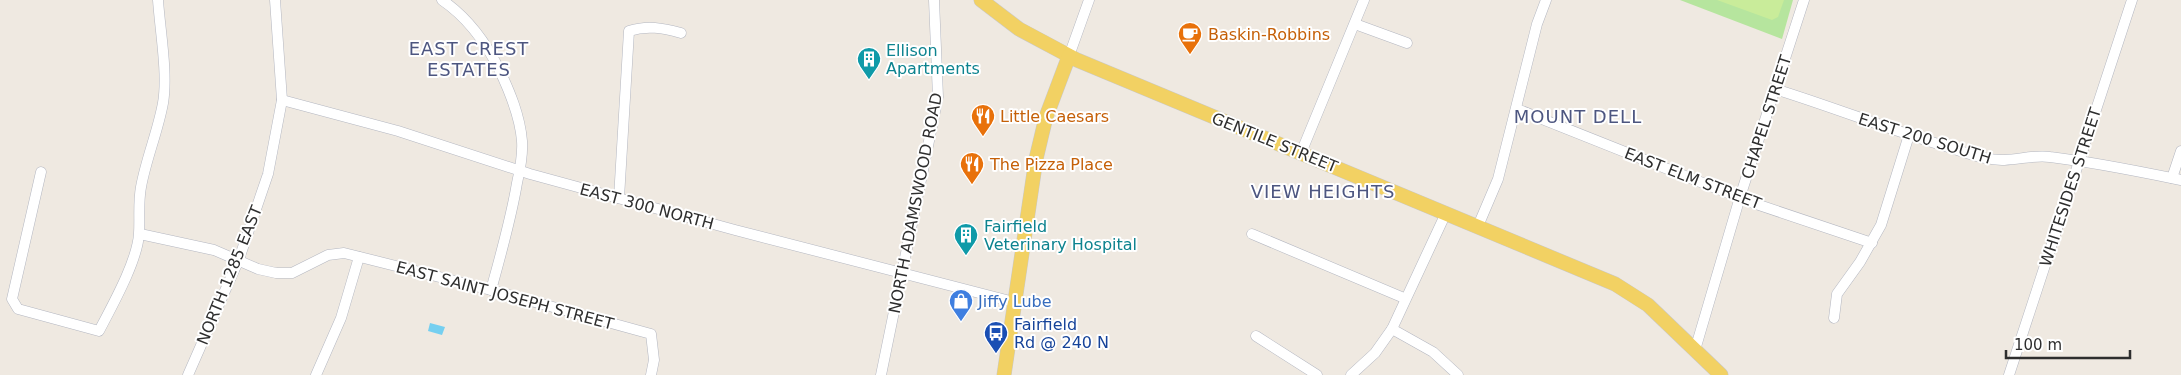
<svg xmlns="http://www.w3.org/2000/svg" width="2181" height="375" font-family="'DejaVu Sans',sans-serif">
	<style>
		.green { fill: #b6e59e }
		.pitch { fill: #c9ec9a }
		.water { fill: #75cff0 }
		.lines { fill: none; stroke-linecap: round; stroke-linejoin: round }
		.minor-casing { stroke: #b4b7c1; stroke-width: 11 }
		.major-casing { stroke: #c9c9c9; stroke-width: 15 }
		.minor { stroke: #fff; stroke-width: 10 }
		.major { stroke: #f2d163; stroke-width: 14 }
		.labels { text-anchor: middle; stroke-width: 4; stroke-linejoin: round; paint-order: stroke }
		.food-label { font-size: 16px; fill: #c56008; stroke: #fff; text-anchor: start }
		.culture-label { font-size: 16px; fill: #0d838f; stroke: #fff; text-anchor: start }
		.street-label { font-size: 16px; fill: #2e2e2e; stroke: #fff }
		.shop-label { font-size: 16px; fill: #366cbe; stroke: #fff; text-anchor: start }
		.transit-label { font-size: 16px; fill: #164399; stroke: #fff; text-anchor: start }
		.neighbourhood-label { font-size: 18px; letter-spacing: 1px; fill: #4d5680; stroke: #fff }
	</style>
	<rect width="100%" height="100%" fill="#efe9e1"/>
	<polygon class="green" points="1680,0 1793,0 1782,39"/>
	<polygon class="pitch" points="1717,0 1784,0 1778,17 1772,20"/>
	<polygon class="water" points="430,323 445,327 442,335 428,331"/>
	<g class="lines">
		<g class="minor-casing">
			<g id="minor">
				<path d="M442,0C467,17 486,43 499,69C510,92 520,116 522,141C523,155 520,170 517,183C511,219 501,254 491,290"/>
				<polyline points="1355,24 1407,43"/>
				<polyline points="1069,56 1089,0"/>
				<path d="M1775,89C1830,106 1883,127 1938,144C1953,148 1969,155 1985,158C2010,164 2028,154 2050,157C2094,162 2137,171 2181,180"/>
				<polyline points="282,100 398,131 530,174 735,230 1014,302"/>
				<polyline points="1517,109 1753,203 1872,243"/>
				<polyline points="1301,153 1364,0"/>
				<path d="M41,172L12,299L18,309L99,331C112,306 138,260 139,233C140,218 138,203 141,187C146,159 158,131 163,103C168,74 160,30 158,0"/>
				<polyline points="2172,178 2181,151"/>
				<path d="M619,198L629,31C647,25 663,28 681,33"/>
				<polyline points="1478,226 1498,179 1537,24 1546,0"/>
				<polyline points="140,234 214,250 258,269 276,273 292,273 328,255 344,253 491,290 651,334 654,360 651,375"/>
				<polyline points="1252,234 1404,298"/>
				<polyline points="1834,318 1837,294 1860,262 1881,225 1909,135"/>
				<polyline points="1392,329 1433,352 1458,375"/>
				<polyline points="1256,336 1317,375"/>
				<polyline points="1695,350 1740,197 1804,0"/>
				<polyline points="188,375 239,259 268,174 282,100 275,0"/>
				<polyline points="316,375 341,318 359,257"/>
				<polyline points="881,375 938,97 934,0"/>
				<polyline points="1351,375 1375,353 1392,329 1446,213"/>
				<polyline points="2009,375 2132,0"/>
			</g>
		</g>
		<g class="major-casing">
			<g id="major">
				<polyline points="981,0 1019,29 1077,60 1615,284 1648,305 1721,375"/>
				<polyline points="1004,375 1036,159 1046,117 1069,56"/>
			</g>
		</g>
		<use href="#minor" class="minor"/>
		<use href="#major" class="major"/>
	</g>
	<defs>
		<g id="cafe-pin" transform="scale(1.25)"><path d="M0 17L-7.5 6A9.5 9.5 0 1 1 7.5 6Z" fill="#e8710a" stroke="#fff"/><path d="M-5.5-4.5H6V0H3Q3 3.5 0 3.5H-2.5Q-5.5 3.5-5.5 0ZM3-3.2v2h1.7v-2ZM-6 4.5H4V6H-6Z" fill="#fff"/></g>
		<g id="building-pin" transform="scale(1.25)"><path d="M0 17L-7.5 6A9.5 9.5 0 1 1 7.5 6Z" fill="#0f9aa8" stroke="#fff"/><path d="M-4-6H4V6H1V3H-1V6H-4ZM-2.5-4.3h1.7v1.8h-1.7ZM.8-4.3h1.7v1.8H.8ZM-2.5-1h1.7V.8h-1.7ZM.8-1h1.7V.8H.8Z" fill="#fff"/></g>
		<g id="restaurant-pin" transform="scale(1.25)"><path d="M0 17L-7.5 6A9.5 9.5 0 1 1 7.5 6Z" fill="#e8710a" stroke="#fff"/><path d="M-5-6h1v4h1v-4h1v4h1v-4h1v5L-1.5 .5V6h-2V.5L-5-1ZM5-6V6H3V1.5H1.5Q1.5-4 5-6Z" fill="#fff"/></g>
		<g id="shop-pin" transform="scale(1.25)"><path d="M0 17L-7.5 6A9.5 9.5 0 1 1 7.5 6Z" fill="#3f7fe0" stroke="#fff"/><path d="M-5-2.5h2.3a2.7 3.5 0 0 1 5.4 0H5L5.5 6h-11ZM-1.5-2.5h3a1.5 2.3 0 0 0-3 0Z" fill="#fff"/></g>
		<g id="bus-pin" transform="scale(1.25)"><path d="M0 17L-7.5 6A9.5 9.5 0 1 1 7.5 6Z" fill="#1a4fb4" stroke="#fff"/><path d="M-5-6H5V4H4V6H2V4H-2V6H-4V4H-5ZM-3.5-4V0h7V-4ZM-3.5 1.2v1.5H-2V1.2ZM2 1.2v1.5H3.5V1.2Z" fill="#fff"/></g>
	</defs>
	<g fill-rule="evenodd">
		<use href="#cafe-pin" x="1190" y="34"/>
		<use href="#building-pin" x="869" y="59"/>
		<use href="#restaurant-pin" x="983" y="116"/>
		<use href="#restaurant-pin" x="972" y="164"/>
		<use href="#building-pin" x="966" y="235"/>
		<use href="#shop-pin" x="961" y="301"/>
		<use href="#bus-pin" x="996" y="333"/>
	</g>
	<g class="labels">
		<g class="food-label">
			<text x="1208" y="40">Baskin-Robbins</text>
			<text x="1000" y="122">Little Caesars</text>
			<text x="990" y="170">The Pizza Place</text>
		</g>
		<g class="culture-label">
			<text x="886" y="56">Ellison<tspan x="886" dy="18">Apartments</tspan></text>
			<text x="984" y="232">Fairfield<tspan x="984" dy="18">Veterinary Hospital</tspan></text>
		</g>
		<g class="street-label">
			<text transform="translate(1766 117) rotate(-72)" y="6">CHAPEL STREET</text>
			<text transform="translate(1925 138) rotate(17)" y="6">EAST 200 SOUTH</text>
			<text transform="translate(1275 142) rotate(22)" y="6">GENTILE STREET</text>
			<text transform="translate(1693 178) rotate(21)" y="6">EAST ELM STREET</text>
			<text transform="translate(2070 187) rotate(-72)" y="6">WHITESIDES STREET</text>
			<text transform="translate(915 203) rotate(-79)" y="6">NORTH ADAMSWOOD ROAD</text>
			<text transform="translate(647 206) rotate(15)" y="6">EAST 300 NORTH</text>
			<text transform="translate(229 275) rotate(-68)" y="6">NORTH 1285 EAST</text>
			<text transform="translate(505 295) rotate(15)" y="6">EAST SAINT JOSEPH STREET</text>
		</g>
		<g class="shop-label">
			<text x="978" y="307">Jiffy Lube</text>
		</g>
		<g class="transit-label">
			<text x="1014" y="330">Fairfield<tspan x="1014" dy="18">Rd @ 240 N</tspan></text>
		</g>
		<g class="neighbourhood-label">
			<text x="469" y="55">EAST CREST<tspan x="469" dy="21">ESTATES</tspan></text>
			<text x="1578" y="123">MOUNT DELL</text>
			<text x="1323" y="198">VIEW HEIGHTS</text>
		</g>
	</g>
	<path d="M2006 350v8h124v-8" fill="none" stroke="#2e2e2e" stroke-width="2.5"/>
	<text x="2014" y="350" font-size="15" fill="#2e2e2e" stroke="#ffffff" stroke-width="4" paint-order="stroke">100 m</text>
</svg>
